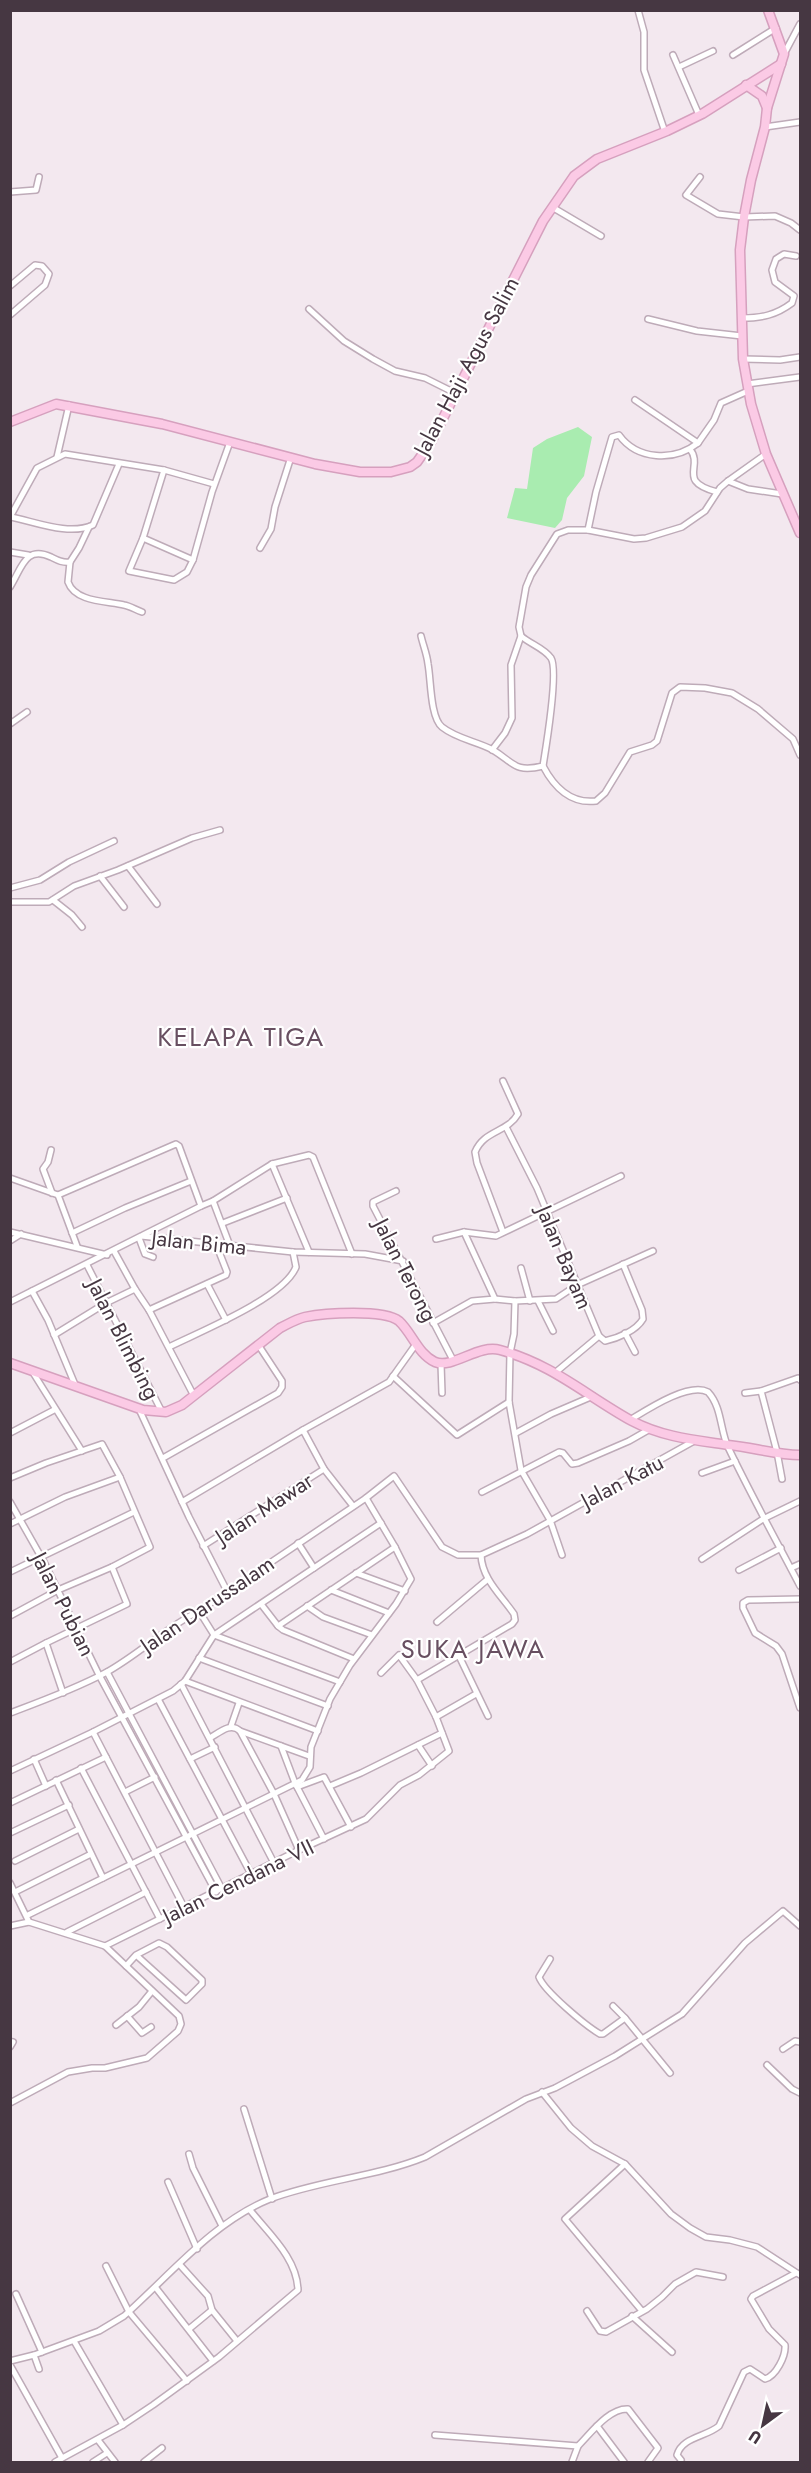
<svg xmlns="http://www.w3.org/2000/svg" width="811" height="2473" font-family="Jost,sans-serif">
	<style>
		.water { fill: #a9ecb0 }
		.lines { fill: none; stroke-linecap: round; stroke-linejoin: round }
		.street-casing { stroke: #beabb8; stroke-width: 8 }
		.secondary-casing { stroke: #d6a0be; stroke-width: 11 }
		.street { stroke: #fff; stroke-width: 5 }
		.secondary { stroke: #fbcae5; stroke-width: 8 }
		.labels { text-anchor: middle; stroke-width: 4.5; stroke-linejoin: round; paint-order: stroke }
		.street-label { font-size: 22px; fill: #463742; stroke: #fff }
		.quarter-label { font-size: 26px; letter-spacing: 1.5px; fill: #684f61; stroke: #fff }
	</style>
	<rect width="100%" height="100%" fill="#f3e8ef"/>
	<polygon class="water" points="578,427 592,437 584,476 567,498 562,520 555,528 507,518 515,488 527,489 533,448 547,439"/>
	<g class="lines">
		<g class="street-casing">
			<g id="street">
				<polyline points="638,10 644,32 644,70 665,132"/>
				<polyline points="784,54 800,24"/>
				<polyline points="673,55 699,115"/>
				<polyline points="733,55 776,28"/>
				<polyline points="679,67 713,51"/>
				<polyline points="765,127 800,122"/>
				<polyline points="700,177 686,195 718,214 744,217 775,216 791,223 800,230"/>
				<polyline points="10,192 36,190 39,177"/>
				<polyline points="552,207 601,236"/>
				<polyline points="10,286 35,265 42,266 49,274 45,285 10,315"/>
				<polyline points="309,309 344,341 373,359 395,371 425,378 455,393"/>
				<path d="M742,318C762,318 776,315 792,303L794,296L775,282L772,270L776,259L784,254L796,256"/>
				<polyline points="648,319 697,331 742,336"/>
				<polyline points="743,359 780,360 800,357"/>
				<polyline points="747,384 800,377"/>
				<polyline points="698,443 714,420 721,403 748,391"/>
				<path d="M690,449C704,467 676,481 717,492"/>
				<polyline points="57,457 69,405"/>
				<polyline points="164,470 143,538 129,571 174,580 187,572 193,560 212,492 230,442"/>
				<polyline points="728,481 748,489 782,494"/>
				<polyline points="10,517 37,468 65,454 164,470 214,484"/>
				<path d="M11,517C36,522 69,536 93,525L119,464"/>
				<path d="M588,530L596,492L612,437L619,435C637,460 674,462 698,443L635,400"/>
				<polyline points="143,538 193,560"/>
				<polyline points="260,548 271,529 275,507 291,457"/>
				<polyline points="10,552 28,555"/>
				<path d="M70,562L68,582C75,602 106,601 124,605C130,606 136,610 142,612"/>
				<path d="M10,587C22,568 25,545 51,557C57,560 62,563 70,562L79,548L89,527"/>
				<path d="M421,636C423,645 427,654 428,664C431,679 430,717 442,727C457,739 476,741 493,750C514,763 515,773 543,766C546,747 559,671 551,658C544,648 530,644 521,636L519,627L526,587L531,575L557,534L568,530H588L634,539L646,538L682,527L705,511L720,488L728,481L766,454"/>
				<polyline points="10,724 27,712"/>
				<polyline points="492,750 505,733 512,718 511,665 521,636"/>
				<path d="M543,766C554,787 571,804 596,801L605,793L630,752L652,745L657,741L672,693L680,687L705,688L732,693L758,709L793,739L800,755"/>
				<polyline points="128,866 157,904"/>
				<polyline points="100,876 124,907"/>
				<polyline points="10,888 40,880 69,862 114,841"/>
				<polyline points="53,900 72,915 82,927"/>
				<polyline points="10,902 49,902 74,886 118,870 192,838 220,830"/>
				<path d="M503,1081L518,1114C507,1133 484,1130 475,1152L477,1163L503,1232"/>
				<polyline points="506,1127 537,1188 599,1336 556,1372"/>
				<polyline points="51,1150 48,1162 43,1169 52,1193"/>
				<polyline points="272,1164 309,1155 313,1157 352,1254"/>
				<polyline points="10,1178 58,1195 77,1246"/>
				<polyline points="396,1191 373,1202 373,1206 453,1360"/>
				<polyline points="58,1195 176,1144 179,1146 201,1206 213,1201 230,1246"/>
				<polyline points="213,1201 272,1164 309,1252"/>
				<polyline points="223,1223 287,1198"/>
				<polyline points="10,1232 107,1255"/>
				<polyline points="464,1232 495,1299 515,1301 556,1299 577,1285 653,1251"/>
				<polyline points="72,1233 125,1208 191,1181"/>
				<polyline points="143,1235 201,1206"/>
				<polyline points="139,1238 145,1254 153,1257"/>
				<polyline points="436,1239 464,1232 496,1236 621,1176"/>
				<polyline points="10,1241 21,1234"/>
				<polyline points="114,1251 135,1289 149,1310 194,1396"/>
				<polyline points="87,1265 162,1412"/>
				<polyline points="521,1268 530,1301"/>
				<polyline points="207,1284 226,1320"/>
				<polyline points="32,1291 48,1320 76,1387"/>
				<polyline points="515,1301 514,1334 510,1353 509,1402 521,1470 550,1520 562,1555"/>
				<polyline points="538,1301 553,1331"/>
				<polyline points="10,1302 141,1236 293,1252 365,1254 403,1261"/>
				<polyline points="149,1310 226,1275 227,1272 216,1244"/>
				<polyline points="433,1323 472,1301 495,1299"/>
				<polyline points="625,1333 635,1352"/>
				<polyline points="54,1335 106,1303 135,1289"/>
				<path d="M599,1336L605,1341C618,1338 636,1331 643,1319L642,1310L623,1264"/>
				<path d="M169,1347C199,1332 284,1298 296,1267L293,1252"/>
				<polyline points="441,1364 442,1393"/>
				<polyline points="32,1371 82,1451"/>
				<polyline points="393,1376 457,1435 509,1402"/>
				<polyline points="745,1393 761,1391"/>
				<polyline points="139,1409 189,1517 227,1591"/>
				<path d="M630,1420C648,1409 689,1382 708,1392C722,1407 720,1430 728,1447C751,1495 776,1540 800,1586"/>
				<polyline points="303,1430 389,1382 416,1344"/>
				<polyline points="10,1433 54,1410"/>
				<polyline points="516,1433 551,1414 593,1396"/>
				<polyline points="163,1458 278,1393 282,1387 282,1381 259,1346"/>
				<polyline points="702,1473 735,1461"/>
				<polyline points="10,1478 46,1463 102,1444 120,1477 150,1547 112,1567 58,1590 10,1616"/>
				<polyline points="782,1479 777,1452 761,1391 798,1378 800,1380"/>
				<polyline points="482,1492 559,1452 563,1453 572,1464 578,1463 629,1441 650,1429"/>
				<polyline points="10,1502 44,1562 99,1675 216,1892"/>
				<polyline points="182,1502 303,1430 324,1469 353,1506"/>
				<polyline points="10,1524 65,1497 120,1477"/>
				<polyline points="298,1543 314,1568"/>
				<polyline points="203,1546 324,1469"/>
				<polyline points="702,1559 763,1519 800,1501"/>
				<polyline points="791,1568 800,1564"/>
				<polyline points="739,1570 781,1548"/>
				<polyline points="10,1572 134,1512"/>
				<polyline points="356,1573 405,1591"/>
				<polyline points="331,1590 389,1613"/>
				<polyline points="800,1599 748,1600 743,1603 743,1608 755,1633 776,1646 782,1654 800,1708"/>
				<polyline points="261,1604 278,1626 395,1547"/>
				<polyline points="307,1606 323,1617 372,1635"/>
				<polyline points="437,1622 488,1579"/>
				<polyline points="278,1626 283,1630 354,1659"/>
				<polyline points="214,1635 381,1523"/>
				<polyline points="214,1635 340,1682"/>
				<polyline points="459,1656 488,1716"/>
				<polyline points="199,1658 328,1706"/>
				<polyline points="10,1662 46,1643"/>
				<polyline points="107,1672 222,1889"/>
				<path d="M381,1673L399,1655L417,1680L512,1624L515,1620L514,1614C501,1595 482,1579 481,1555"/>
				<polyline points="417,1680 436,1717 476,1694"/>
				<polyline points="185,1681 318,1731"/>
				<polyline points="181,1684 274,1863"/>
				<polyline points="63,1693 46,1643 127,1604 112,1567"/>
				<polyline points="158,1699 251,1874"/>
				<path d="M10,1713C42,1701 75,1689 105,1673C138,1655 165,1628 199,1611L366,1498L394,1476L442,1547L458,1555H481L527,1534L694,1441"/>
				<polyline points="231,1726 239,1703"/>
				<polyline points="240,1731 309,1756"/>
				<polyline points="93,1732 184,1907"/>
				<path d="M210,1738C220,1732 231,1722 240,1731L274,1794L299,1850"/>
				<polyline points="418,1745 432,1766"/>
				<polyline points="281,1746 295,1783 324,1839"/>
				<polyline points="34,1759 46,1786"/>
				<polyline points="190,1759 215,1747"/>
				<polyline points="81,1768 160,1919"/>
				<polyline points="10,1771 93,1732 173,1691 185,1681 214,1635 199,1611"/>
				<polyline points="56,1780 103,1878"/>
				<polyline points="330,1786 361,1773 442,1733"/>
				<polyline points="297,1787 324,1777 351,1827"/>
				<polyline points="125,1792 155,1777"/>
				<polyline points="10,1803 106,1757"/>
				<polyline points="10,1833 69,1805"/>
				<polyline points="15,1861 79,1829"/>
				<polyline points="10,1883 29,1922 105,1946 179,2016 181,2024 178,2031 147,2058 105,2068 92,2068 68,2072 10,2103"/>
				<polyline points="15,1892 91,1854"/>
				<polyline points="28,1915 302,1780 310,1767 311,1747 330,1699 350,1665 396,1604 411,1579 395,1547 366,1498"/>
				<polyline points="10,1926 29,1922"/>
				<polyline points="67,1932 146,1892"/>
				<polyline points="105,1946 299,1850 366,1819 400,1785 419,1775 449,1751 436,1717"/>
				<path d="M550,1959L539,1977C544,1991 586,2026 600,2034H603L625,2018L670,2073"/>
				<polyline points="126,1966 136,1955 159,1943 167,1947 202,1980 202,1984 186,2000 136,1955"/>
				<polyline points="613,2006 625,2018"/>
				<polyline points="127,2016 142,2033 151,2027"/>
				<polyline points="116,2025 139,2007 152,1991"/>
				<polyline points="10,2047 13,2042"/>
				<polyline points="783,2049 795,2041 800,2042"/>
				<polyline points="767,2065 792,2089 800,2093"/>
				<polyline points="542,2092 571,2128 592,2146 625,2164 671,2214 690,2228 706,2237 730,2240 757,2247 800,2275"/>
				<polyline points="244,2109 272,2199"/>
				<polyline points="189,2154 193,2168 222,2226"/>
				<polyline points="625,2164 565,2219 642,2311"/>
				<polyline points="168,2182 197,2249"/>
				<polyline points="180,2265 208,2296 212,2310 237,2341"/>
				<polyline points="106,2266 129,2312 187,2381"/>
				<polyline points="156,2288 213,2361"/>
				<polyline points="16,2294 42,2352"/>
				<polyline points="587,2311 600,2331 606,2332 647,2309 662,2297 675,2284 696,2272 723,2277"/>
				<polyline points="632,2316 672,2352"/>
				<polyline points="189,2329 212,2310"/>
				<polyline points="74,2341 123,2425"/>
				<polyline points="34,2355 39,2369"/>
				<path d="M10,2361L34,2355L99,2331L124,2316C170,2275 213,2222 270,2199C320,2180 376,2177 425,2157L526,2099L555,2088L615,2056L682,2014L745,1943L783,1911L800,1926"/>
				<polyline points="10,2365 62,2458"/>
				<polyline points="597,2426 624,2462"/>
				<polyline points="435,2435 578,2446 572,2462"/>
				<polyline points="98,2440 115,2462"/>
				<path d="M578,2446C591,2433 609,2408 628,2409L658,2448L648,2462"/>
				<path d="M681,2460L677,2455C682,2437 706,2437 719,2426L744,2372L750,2369L765,2379C776,2376 786,2356 785,2345L769,2329L751,2299L753,2296L796,2273"/>
				<path d="M55,2462L123,2425L153,2405L219,2357L298,2290C297,2258 269,2234 250,2210"/>
				<polyline points="93,2462 107,2453"/>
				<polyline points="144,2462 162,2448"/>
			</g>
		</g>
		<g class="secondary-casing">
			<g id="secondary">
				<polyline points="768,10 784,54 767,108 765,127 751,180 744,217 740,250 743,359 751,404 766,454 800,533"/>
				<polyline points="746,85 762,96 767,108"/>
				<polyline points="10,422 56,404 162,424 315,464 360,472 391,472 410,467 417,462 431,442 543,221 574,176 597,159 667,131 702,114 781,64"/>
				<path d="M10,1363L143,1410L166,1412L182,1405L280,1328C288,1324 296,1319 305,1317C324,1313 384,1309 399,1321C412,1333 418,1354 435,1362C453,1369 478,1344 500,1350C554,1365 585,1395 632,1421C662,1437 695,1440 728,1445C752,1447 776,1455 800,1455"/>
			</g>
		</g>
		<use href="#street" class="street"/>
		<use href="#secondary" class="secondary"/>
	</g>
	<g class="labels">
		<g class="street-label">
			<text transform="translate(466 366) rotate(-62)" y="8">Jalan Haji Agus Salim</text>
			<text transform="translate(199 1242) rotate(6)" y="8">Jalan Bima</text>
			<text transform="translate(565 1257) rotate(67)" y="8">Jalan Bayam</text>
			<text transform="translate(406 1270) rotate(63)" y="8">Jalan Terong</text>
			<text transform="translate(124 1339) rotate(63)" y="8">Jalan Blimbing</text>
			<text transform="translate(622 1481) rotate(-28)" y="8">Jalan Katu</text>
			<text transform="translate(264 1508) rotate(-33)" y="8">Jalan Mawar</text>
			<text transform="translate(64 1604) rotate(63)" y="8">Jalan Pubian</text>
			<text transform="translate(207 1604) rotate(-34)" y="8">Jalan Darussalam</text>
			<text transform="translate(238 1881) rotate(-26)" y="8">Jalan Cendana VII</text>
		</g>
		<g class="quarter-label">
			<text x="241" y="1046">KELAPA TIGA</text>
			<text x="473" y="1658">SUKA JAWA</text>
		</g>
	</g>
	<rect width="811" height="2473" fill="none" stroke="#463742" stroke-width="24"/>
	<g transform="translate(763 2425) rotate(213)" stroke="#ffffff" stroke-width="4.5" paint-order="stroke">
	<path d="M0-4.5L10 22L0 15L-10 22Z" fill="#463742"/>
	<text y="-9" font-size="16" font-weight="bold" text-anchor="middle" fill="#463742">U</text>
	</g>
</svg>
